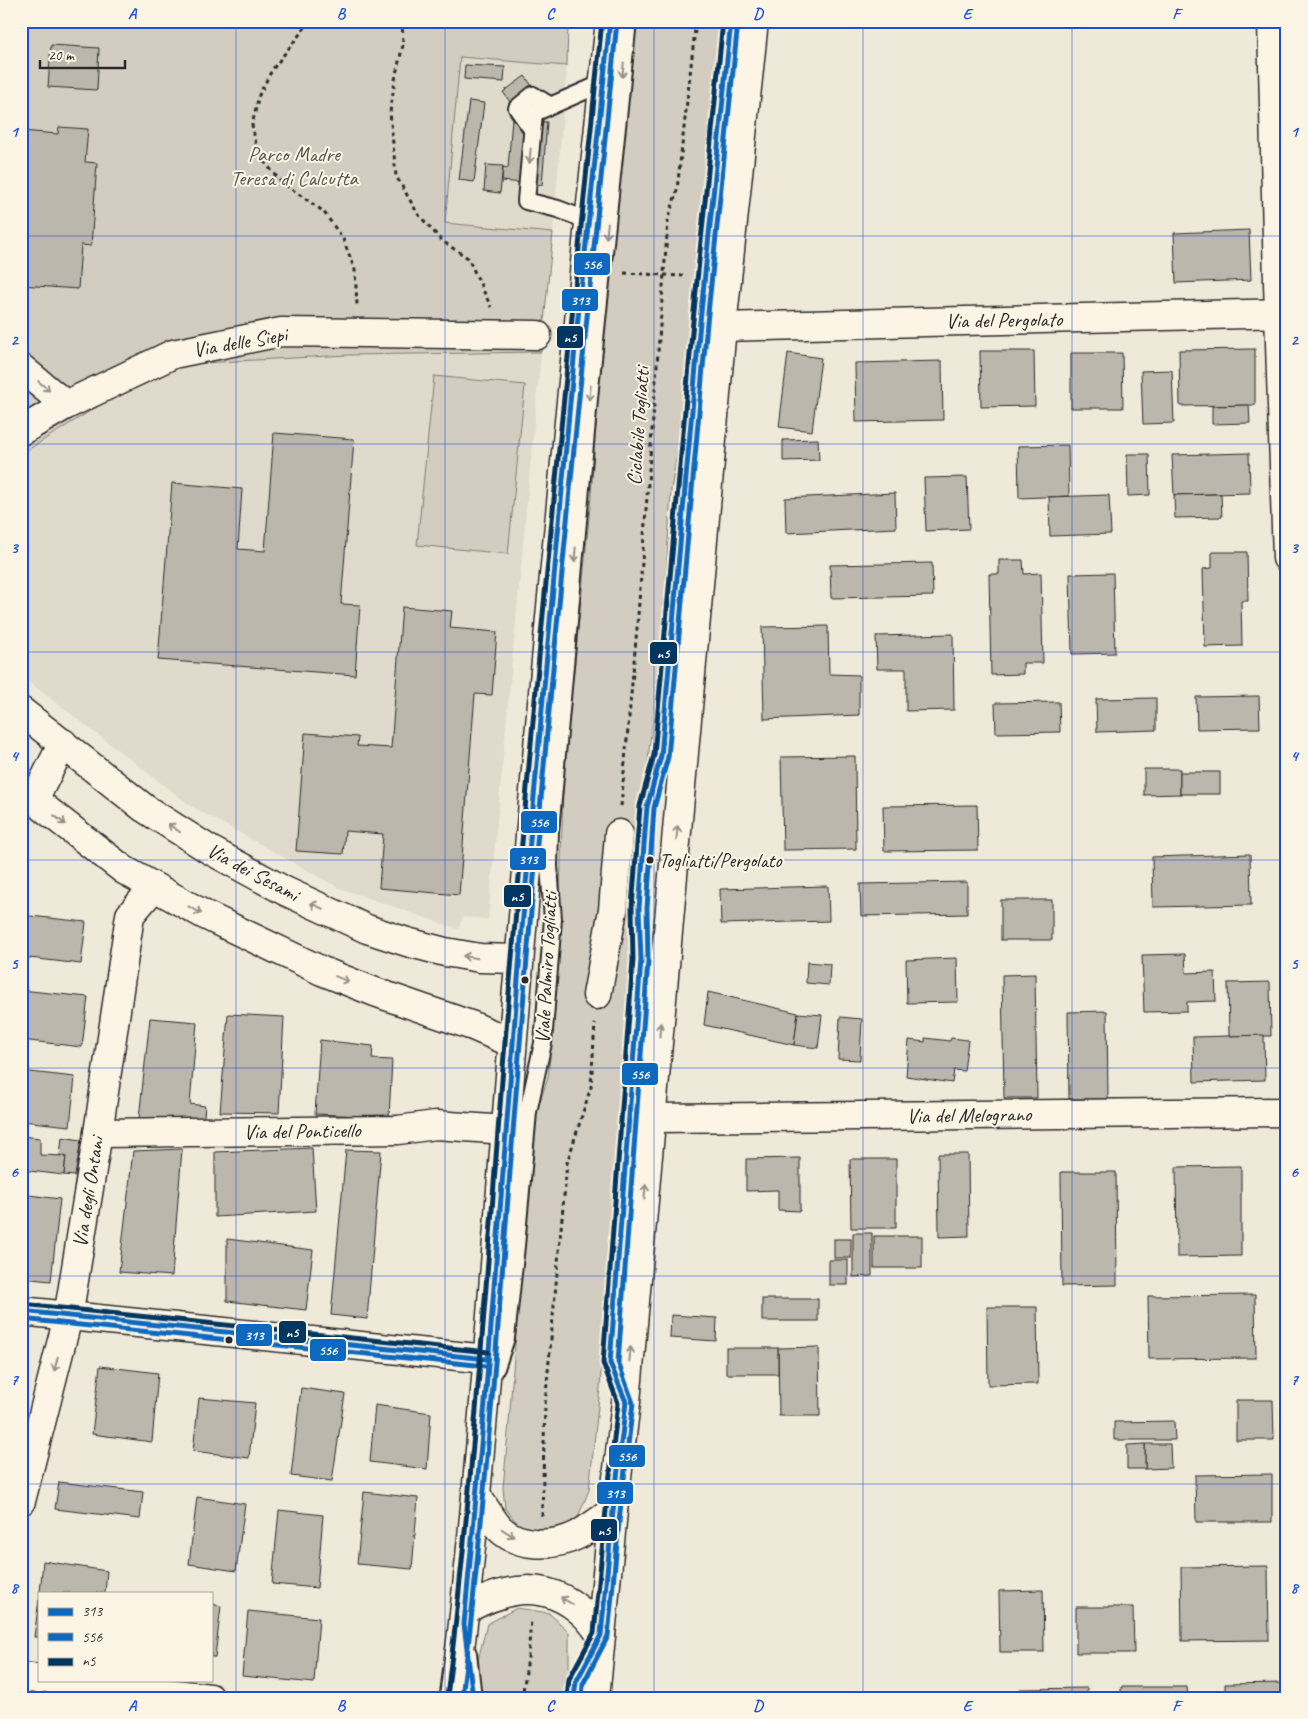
<svg xmlns="http://www.w3.org/2000/svg" width="1308" height="1719" font-family="Caveat,sans-serif">
	<style>
		.built { fill: #e0dacc }
		.green { fill: #d2cdc0; stroke: #7e7c76 }
		.building { fill: #bcb7ac; stroke: #2b2b2b }
		.lines { fill: none; stroke-linecap: round; stroke-linejoin: round }
		.lane-casing { stroke: #2b2b2b; stroke-width: 20 }
		.street-casing { stroke: #2b2b2b; stroke-width: 31 }
		.secondary-casing { stroke: #2b2b2b; stroke-width: 31 }
		.primary-casing { stroke: #2b2b2b; stroke-width: 31 }
		.path { stroke: #2b2b2b; stroke-width: 3; stroke-dasharray: 4 4; stroke-linecap: butt }
		.lane { stroke: #fcf5e5; stroke-width: 16 }
		.street { stroke: #fcf5e5; stroke-width: 28 }
		.secondary { stroke: #fcf5e5; stroke-width: 28 }
		.primary { stroke: #fcf5e5; stroke-width: 28 }
		.bus-1-casing { stroke: #fcf5e5; stroke-width: 9 }
		.bus-2-casing { stroke: #fcf5e5; stroke-width: 9 }
		.bus-3-casing { stroke: #fcf5e5; stroke-width: 9 }
		.bus-1 { stroke: #0c69bf; stroke-width: 5 }
		.bus-2 { stroke: #0c69bf; stroke-width: 5 }
		.bus-3 { stroke: #00365f; stroke-width: 5 }
		.oneway { stroke: #949088 }
		.grid { fill: none; stroke: #1d4ed8; stroke-width: 1; stroke-opacity: 0.55 }
		.bus-dot { fill: #2b2b2b; stroke: #fcf5e5; stroke-width: 2 }
		.labels { text-anchor: middle; stroke-width: 4; stroke-linejoin: round; paint-order: stroke }
		.bus-label { font-size: 20px; fill: #2b2b2b; stroke: #fcf5e5; text-anchor: start }
		.park-label { font-size: 21px; fill: #555450; stroke: #fcf5e5 }
		.street-label { font-size: 21px; fill: #2b2b2b; stroke: #fcf5e5 }
		.line-badge { stroke: #fcf5e5; stroke-width: 2 }
		.badge-label { font-size: 14px; text-anchor: middle; font-weight: bold; fill: #fff }
		.neatline { fill: none; stroke: #1d4ed8; stroke-width: 2 }
		.grid-label { font-size: 16px; text-anchor: middle; font-weight: bold; fill: #1d4ed8 }
	</style>
	<rect width="100%" height="100%" fill="#efe9da"/>
	<filter id="ink" filterUnits="userSpaceOnUse"><feTurbulence type="fractalNoise" baseFrequency=".02" numOctaves="2"/><feDisplacementMap in="SourceGraphic" scale="10" xChannelSelector="R" yChannelSelector="G"/><feConvolveMatrix kernelMatrix="1 2 1 2 8 2 1 2 1" color-interpolation-filters="sRGB"/></filter>
	<g filter="url(#ink)">
		<g class="built">
			<polygon points="459,57 567,66 553,233 445,224"/>
			<polygon points="541,352 488,919 463,917 458,929 339,888 191,806 21,676 21,454 119,393 182,364 348,355"/>
		</g>
		<g class="green">
			<polygon points="21,21 568,21 567,66 460,57 445,223 553,233 541,352 348,355 182,364 119,393 21,454"/>
			<polygon points="635,21 723,21 687,391 671,490 663,629 644,795 623,1116 611,1211 600,1388 589,1490 578,1517 561,1530 537,1533 518,1524 505,1508 503,1488 509,1422 532,1124 548,1078 553,1027 559,932 564,752 575,662 591,497 597,408"/>
			<polygon points="434,376 525,385 508,554 417,545"/>
			<polygon points="517,1608 549,1613 569,1632 569,1683 566,1698 476,1698 475,1672 487,1624"/>
		</g>
		<g class="building">
			<polygon points="51,45 99,48 97,90 48,87"/>
			<polygon points="465,65 505,67 504,82 464,79"/>
			<polygon points="525,76 542,100 519,115 503,92"/>
			<polygon points="469,101 484,103 474,182 459,180"/>
			<polygon points="512,119 547,122 542,185 502,181 503,167 508,168"/>
			<polygon points="59,127 88,129 85,162 97,163 91,246 81,245 78,289 21,285 21,131 58,134"/>
			<polygon points="486,165 503,166 500,193 484,191"/>
			<polygon points="1249,230 1251,280 1176,283 1174,233"/>
			<polygon points="1255,349 1255,405 1180,406 1179,350"/>
			<polygon points="980,351 1034,351 1035,406 981,407"/>
			<polygon points="788,353 821,358 812,431 779,427"/>
			<polygon points="1071,353 1122,353 1123,408 1071,408"/>
			<polygon points="942,361 943,420 856,422 855,363"/>
			<polygon points="1172,370 1174,423 1143,424 1141,371"/>
			<polygon points="1249,405 1250,423 1212,424 1212,406"/>
			<polygon points="274,433 354,439 341,604 360,605 355,675 158,660 172,483 242,489 238,549 265,551"/>
			<polygon points="818,439 819,460 783,461 783,440"/>
			<polygon points="1068,445 1069,496 1019,498 1018,446"/>
			<polygon points="1249,453 1250,493 1174,495 1172,455"/>
			<polygon points="1127,454 1149,454 1150,495 1128,496"/>
			<polygon points="967,477 969,529 926,531 924,478"/>
			<polygon points="895,493 896,528 786,533 785,498"/>
			<polygon points="1221,494 1222,517 1175,518 1174,495"/>
			<polygon points="1109,495 1111,534 1050,536 1049,497"/>
			<polygon points="1212,552 1247,552 1248,601 1241,601 1242,646 1205,647 1203,569 1212,568"/>
			<polygon points="999,560 1023,560 1024,574 1041,573 1043,663 1023,663 1023,674 991,675 989,574 999,574"/>
			<polygon points="932,563 933,596 831,598 830,565"/>
			<polygon points="1113,573 1115,653 1072,654 1070,574"/>
			<polygon points="402,607 452,611 450,628 497,632 492,695 475,694 459,895 379,888 383,834 345,831 343,854 296,851 305,733 358,737 357,746 391,748"/>
			<polygon points="828,626 829,674 859,675 859,715 764,719 762,627"/>
			<polygon points="953,634 954,710 906,711 906,669 877,669 876,636"/>
			<polygon points="1259,696 1260,728 1197,729 1196,697"/>
			<polygon points="1156,698 1156,730 1097,732 1096,699"/>
			<polygon points="1059,702 1060,732 996,733 995,703"/>
			<polygon points="855,756 856,849 783,850 781,757"/>
			<polygon points="1144,769 1180,769 1180,794 1144,795"/>
			<rect x="1180" y="772" width="40" height="22"/>
			<polygon points="977,805 978,850 884,851 883,806"/>
			<polygon points="1250,854 1251,905 1153,907 1152,857"/>
			<polygon points="967,882 967,914 861,916 860,884"/>
			<polygon points="828,886 829,921 721,924 720,889"/>
			<rect x="1001" y="900" width="51" height="40"/>
			<polygon points="21,915 86,922 81,964 21,957"/>
			<polygon points="1185,954 1186,973 1215,972 1216,1001 1187,1002 1187,1011 1144,1012 1142,955"/>
			<polygon points="957,958 958,1002 907,1003 906,960"/>
			<polygon points="807,962 830,964 829,985 806,983"/>
			<polygon points="1035,974 1037,1098 1004,1098 1002,975"/>
			<polygon points="1270,982 1271,1036 1229,1036 1228,983"/>
			<polygon points="21,990 88,997 82,1047 21,1040"/>
			<polygon points="708,992 798,1013 794,1045 704,1025"/>
			<polygon points="1107,1011 1108,1099 1069,1099 1068,1012"/>
			<polygon points="798,1013 822,1015 818,1048 794,1045"/>
			<polygon points="228,1014 284,1017 279,1113 220,1112"/>
			<polygon points="840,1017 862,1019 860,1060 838,1059"/>
			<polygon points="150,1018 197,1022 190,1104 205,1106 203,1126 138,1127"/>
			<polygon points="1264,1035 1265,1080 1194,1082 1193,1037"/>
			<polygon points="925,1038 950,1041 951,1038 968,1040 964,1071 954,1070 952,1083 906,1076 909,1040 925,1042"/>
			<polygon points="320,1040 373,1046 372,1059 392,1060 389,1117 315,1114"/>
			<polygon points="21,1071 75,1077 70,1126 21,1121"/>
			<polygon points="21,1136 40,1138 40,1155 66,1156 64,1175 21,1170"/>
			<polygon points="62,1137 81,1140 75,1176 64,1175 66,1156 60,1156"/>
			<polygon points="312,1148 316,1211 215,1217 215,1152"/>
			<polygon points="182,1149 172,1276 119,1272 133,1151"/>
			<polygon points="346,1150 381,1151 367,1319 331,1315"/>
			<polygon points="938,1154 968,1154 969,1236 939,1237"/>
			<polygon points="800,1158 800,1211 778,1210 778,1190 746,1191 746,1159"/>
			<polygon points="850,1159 896,1159 896,1228 851,1228"/>
			<polygon points="1241,1166 1241,1256 1177,1257 1176,1167"/>
			<polygon points="1061,1172 1116,1172 1117,1285 1062,1286"/>
			<polygon points="21,1194 60,1199 51,1281 21,1278"/>
			<polygon points="853,1233 872,1233 872,1276 853,1277"/>
			<rect x="874" y="1236" width="48" height="32"/>
			<polygon points="227,1239 313,1250 306,1310 227,1301"/>
			<rect x="834" y="1239" width="17" height="19"/>
			<rect x="829" y="1260" width="19" height="25"/>
			<polygon points="1255,1295 1256,1358 1149,1359 1148,1296"/>
			<rect x="762" y="1299" width="56" height="22"/>
			<polygon points="987,1307 1037,1307 1038,1384 988,1385"/>
			<polygon points="671,1315 717,1318 716,1341 670,1338"/>
			<polygon points="819,1347 820,1416 779,1416 778,1348"/>
			<rect x="726" y="1348" width="52" height="26"/>
			<polygon points="100,1366 158,1373 152,1442 92,1434"/>
			<polygon points="301,1388 345,1394 332,1481 291,1476"/>
			<polygon points="199,1398 255,1403 249,1458 193,1451"/>
			<polygon points="1236,1400 1273,1400 1274,1440 1236,1440"/>
			<polygon points="375,1405 431,1413 427,1469 370,1462"/>
			<polygon points="1174,1421 1175,1440 1114,1440 1114,1422"/>
			<polygon points="1145,1444 1170,1444 1171,1468 1145,1469"/>
			<polygon points="1145,1444 1145,1469 1127,1469 1127,1445"/>
			<polygon points="1272,1474 1272,1522 1196,1522 1195,1475"/>
			<polygon points="59,1482 143,1492 140,1519 55,1509"/>
			<polygon points="364,1492 418,1498 412,1569 357,1564"/>
			<polygon points="197,1497 245,1504 236,1571 189,1564"/>
			<polygon points="279,1510 323,1515 317,1588 272,1584"/>
			<polygon points="43,1561 107,1571 105,1593 40,1593"/>
			<polygon points="1268,1566 1269,1640 1182,1641 1181,1567"/>
			<polygon points="1043,1590 1044,1652 1000,1652 999,1591"/>
			<polygon points="39,1600 39,1637 34,1637"/>
			<polygon points="211,1604 221,1606 215,1657 211,1657"/>
			<polygon points="1076,1607 1133,1607 1134,1653 1076,1653"/>
			<polygon points="248,1611 319,1618 314,1683 242,1676"/>
			<polygon points="1287,1683 1287,1698 1225,1698 1225,1684"/>
			<polygon points="1121,1687 1187,1687 1188,1698 1121,1698"/>
			<polygon points="1087,1688 1087,1698 1020,1698 1020,1689"/>
		</g>
		<g class="lines">
			<g class="lane-casing">
				<g id="lane">
					<polyline points="532,129 517,108 533,95 551,106"/>
					<polyline points="589,221 558,209 526,201 534,113 603,83"/>
					<polyline points="496,1368 506,1338 516,1246 528,1112 543,1043 553,919 549,866 550,832 590,388 628,21"/>
					<polyline points="622,1393 610,1363 641,960 639,908 647,807 661,756 700,322 731,21"/>
					<polyline points="468,1653 473,1698"/>
					<polyline points="574,1698 576,1682 595,1647"/>
				</g>
			</g>
			<g class="street-casing">
				<g id="street">
					<polyline points="1272,21 1278,282 1287,558"/>
					<polyline points="722,327 1287,313"/>
					<polyline points="21,368 66,405"/>
					<polyline points="21,431 66,405 173,354 281,332 537,335"/>
					<polyline points="34,800 63,743"/>
					<polyline points="597,995 613,910 619,834"/>
					<polyline points="652,1118 1287,1112"/>
					<polyline points="98,1133 398,1130 436,1125 506,1130"/>
					<polyline points="21,1311 487,1359"/>
					<polyline points="21,1501 68,1317 98,1133 130,915 153,888"/>
					<path d="M466,1609C507,1587 546,1579 584,1614C591,1620 596,1628 601,1635"/>
					<polyline points="21,1677 39,1679"/>
					<polyline points="53,1680 210,1698"/>
				</g>
			</g>
			<g class="secondary-casing">
				<g id="secondary">
					<polyline points="21,711 144,808 210,850 285,891 367,929 407,942 445,952 480,958 519,959"/>
					<polyline points="21,790 124,870 203,914 322,971 375,992 473,1026 512,1043"/>
					<path d="M477,1496C484,1507 491,1518 499,1528C519,1548 554,1547 578,1535C590,1528 602,1519 613,1511"/>
				</g>
			</g>
			<g class="primary-casing">
				<g id="primary">
					<path d="M454,1698C469,1583 479,1468 488,1353C498,1223 508,1094 519,965C545,650 577,335 610,21"/>
					<polyline points="595,1698 613,1511 626,1402 722,327 754,21"/>
				</g>
			</g>
			<g class="path">
				<polyline points="310,21 272,70 259,95 252,125 258,154 281,182 323,211 343,239 355,270 357,305"/>
				<polyline points="402,21 403,45 396,74 390,112 396,176 418,214 442,241 468,258 491,307"/>
				<polyline points="624,273 683,276"/>
				<polyline points="621,806 637,628 668,221 677,190 696,21"/>
				<polyline points="542,1516 545,1405 567,1163 591,1087 595,1023"/>
				<polyline points="522,1698 528,1658 531,1619"/>
			</g>
			<use href="#lane" class="lane"/>
			<use href="#street" class="street"/>
			<use href="#secondary" class="secondary"/>
			<use href="#primary" class="primary"/>
			<g class="bus-1-casing">
				<g id="bus-1">
					<polyline points="21,1311 487,1359"/>
					<polyline points="473,1698 464,1624 485,1403 522,928 576,337 610,21"/>
					<polyline points="574,1698 576,1682 601,1635 613,1511 626,1402 610,1363 641,960 639,908 647,807 661,756 700,322 731,21"/>
				</g>
			</g>
			<g class="bus-2-casing">
				<g id="bus-2">
					<polyline points="21,1319 486,1366"/>
					<path d="M462,1698C491,1460 505,1220 525,982C552,661 584,341 617,22"/>
					<polyline points="582,1698 583,1684 608,1636 620,1512 633,1403 618,1362 648,961 647,908 654,808 668,757 707,323 738,22"/>
				</g>
			</g>
			<g class="bus-3-casing">
				<g id="bus-3">
					<polyline points="22,1304 488,1352"/>
					<path d="M447,1697C476,1459 490,1220 510,981C537,661 569,341 602,21"/>
					<polyline points="567,1697 569,1679 594,1633 606,1510 618,1403 603,1363 633,960 632,907 640,806 654,755 693,321 723,21"/>
				</g>
			</g>
			<use href="#bus-1" class="bus-1"/>
			<use href="#bus-2" class="bus-2"/>
			<use href="#bus-3" class="bus-3"/>
		</g>
		<defs><path id="oneway-shaft" d="M-6 0H5M1.5-3L5.5 0L1.5 3" fill="none" stroke-width="1.6" stroke-linecap="round" stroke-linejoin="round" transform="scale(1.25)"/></defs>
		<g class="oneway">
			<use href="#oneway-shaft" transform="translate(623 70) rotate(96)"/>
			<use href="#oneway-shaft" transform="translate(530 156) rotate(95)"/>
			<use href="#oneway-shaft" transform="translate(607 231) rotate(96)"/>
			<use href="#oneway-shaft" transform="translate(44 386) rotate(40)"/>
			<use href="#oneway-shaft" transform="translate(590 393) rotate(95)"/>
			<use href="#oneway-shaft" transform="translate(575 555) rotate(95)"/>
			<use href="#oneway-shaft" transform="translate(60 820) rotate(38)"/>
			<use href="#oneway-shaft" transform="translate(174 828) rotate(-145)"/>
			<use href="#oneway-shaft" transform="translate(677 833) rotate(-85)"/>
			<use href="#oneway-shaft" transform="translate(317 906) rotate(-155)"/>
			<use href="#oneway-shaft" transform="translate(195 910) rotate(28)"/>
			<use href="#oneway-shaft" transform="translate(470 957) rotate(-171)"/>
			<use href="#oneway-shaft" transform="translate(342 979) rotate(22)"/>
			<use href="#oneway-shaft" transform="translate(660 1030) rotate(-85)"/>
			<use href="#oneway-shaft" transform="translate(645 1192) rotate(-85)"/>
			<use href="#oneway-shaft" transform="translate(630 1354) rotate(-85)"/>
			<use href="#oneway-shaft" transform="translate(56 1364) rotate(104)"/>
			<use href="#oneway-shaft" transform="translate(508 1533) rotate(33)"/>
			<use href="#oneway-shaft" transform="translate(567 1601) rotate(-149)"/>
		</g>
	</g>
	<path class="grid" d="M236,21V1698M445,21V1698M654,21V1698M863,21V1698M1072,21V1698M21,236H1287M21,444H1287M21,652H1287M21,860H1287M21,1068H1287M21,1276H1287M21,1484H1287"/>
	<g class="bus-dot">
		<circle cx="650" cy="860" r="4.5"/>
		<circle cx="525" cy="980" r="4.5"/>
		<circle cx="229" cy="1340" r="4.5"/>
	</g>
	<g class="labels">
		<g class="bus-label">
			<text x="659" y="867">Togliatti/Pergolato</text>
		</g>
		<g class="park-label">
			<text x="294" y="161">Parco Madre<tspan x="294" dy="24">Teresa di Calcutta</tspan></text>
		</g>
		<g class="street-label">
			<text transform="translate(1004 320) rotate(-1)" y="7">Via del Pergolato</text>
			<text transform="translate(240 342) rotate(-10)" y="7">Via delle Siepi</text>
			<text transform="translate(638 426) rotate(-86)" y="7">Ciclabile Togliatti</text>
			<text transform="translate(253 872) rotate(28)" y="7">Via dei Sesami</text>
			<text transform="translate(546 968) rotate(-87)" y="7">Viale Palmiro Togliatti</text>
			<text transform="translate(969 1115) rotate(-1)" y="7">Via del Melograno</text>
			<text transform="translate(302 1131) rotate(-1)" y="7">Via del Ponticello</text>
			<text transform="translate(88 1192) rotate(-81)" y="7">Via degli Ontani</text>
		</g>
	</g>
	<g class="line-badge">
		<rect x="573" y="252" width="38" height="24" rx="5" fill="#0c69bf"/>
		<rect x="561" y="288" width="38" height="24" rx="5" fill="#0c69bf"/>
		<rect x="556" y="325" width="28" height="24" rx="5" fill="#00365f"/>
		<rect x="649" y="641" width="29" height="24" rx="5" fill="#00365f"/>
		<rect x="520" y="810" width="38" height="24" rx="5" fill="#0c69bf"/>
		<rect x="509" y="847" width="38" height="24" rx="5" fill="#0c69bf"/>
		<rect x="503" y="884" width="29" height="24" rx="5" fill="#00365f"/>
		<rect x="621" y="1062" width="38" height="24" rx="5" fill="#0c69bf"/>
		<rect x="278" y="1320" width="29" height="24" rx="5" fill="#00365f"/>
		<rect x="235" y="1323" width="38" height="24" rx="5" fill="#0c69bf"/>
		<rect x="309" y="1338" width="38" height="24" rx="5" fill="#0c69bf"/>
		<rect x="608" y="1444" width="38" height="24" rx="5" fill="#0c69bf"/>
		<rect x="596" y="1481" width="38" height="24" rx="5" fill="#0c69bf"/>
		<rect x="590" y="1518" width="28" height="24" rx="5" fill="#00365f"/>
	</g>
	<g class="badge-label">
		<text x="592" y="269">556</text>
		<text x="580" y="305">313</text>
		<text x="570" y="342">n5</text>
		<text x="663" y="658">n5</text>
		<text x="539" y="827">556</text>
		<text x="528" y="864">313</text>
		<text x="517" y="901">n5</text>
		<text x="640" y="1079">556</text>
		<text x="292" y="1337">n5</text>
		<text x="254" y="1340">313</text>
		<text x="328" y="1355">556</text>
		<text x="627" y="1461">556</text>
		<text x="615" y="1498">313</text>
		<text x="604" y="1535">n5</text>
	</g>
	<rect width="1308" height="1719" fill="none" stroke="#fcf5e5" stroke-width="55"/>
	<rect x="38" y="1592" width="175" height="90" fill="#fcf5e5" stroke="#a8a49b"/>
	<rect x="48" y="1608" width="25" height="8" fill="#0c69bf" stroke="#a8a49b"/>
	<text x="82" y="1616" font-size="15" fill="#2b2b2b">313</text>
	<rect x="48" y="1633" width="25" height="8" fill="#0c69bf" stroke="#a8a49b"/>
	<text x="82" y="1642" font-size="15" fill="#2b2b2b">556</text>
	<rect x="48" y="1658" width="25" height="8" fill="#00365f" stroke="#a8a49b"/>
	<text x="82" y="1666" font-size="15" fill="#2b2b2b">n5</text>
	<path d="M40 60v8h85v-8" fill="none" stroke="#2b2b2b" stroke-width="2.5"/>
	<text x="48" y="60" font-size="15" fill="#2b2b2b" stroke="#fcf5e5" stroke-width="4" paint-order="stroke">20 m</text>
	<rect x="28" y="28" width="1252" height="1664" class="neatline"/>
	<g class="grid-label">
		<text x="132" y="19">A</text>
		<text x="341" y="19">B</text>
		<text x="550" y="19">C</text>
		<text x="758" y="19">D</text>
		<text x="967" y="19">E</text>
		<text x="1176" y="19">F</text>
		<text x="14" y="137">1</text>
		<text x="1294" y="137">1</text>
		<text x="14" y="345">2</text>
		<text x="1294" y="345">2</text>
		<text x="14" y="553">3</text>
		<text x="1294" y="553">3</text>
		<text x="14" y="761">4</text>
		<text x="1294" y="761">4</text>
		<text x="14" y="969">5</text>
		<text x="1294" y="969">5</text>
		<text x="14" y="1177">6</text>
		<text x="1294" y="1177">6</text>
		<text x="14" y="1385">7</text>
		<text x="1294" y="1385">7</text>
		<text x="14" y="1593">8</text>
		<text x="1294" y="1593">8</text>
		<text x="132" y="1711">A</text>
		<text x="341" y="1711">B</text>
		<text x="550" y="1711">C</text>
		<text x="758" y="1711">D</text>
		<text x="967" y="1711">E</text>
		<text x="1176" y="1711">F</text>
	</g>
</svg>
